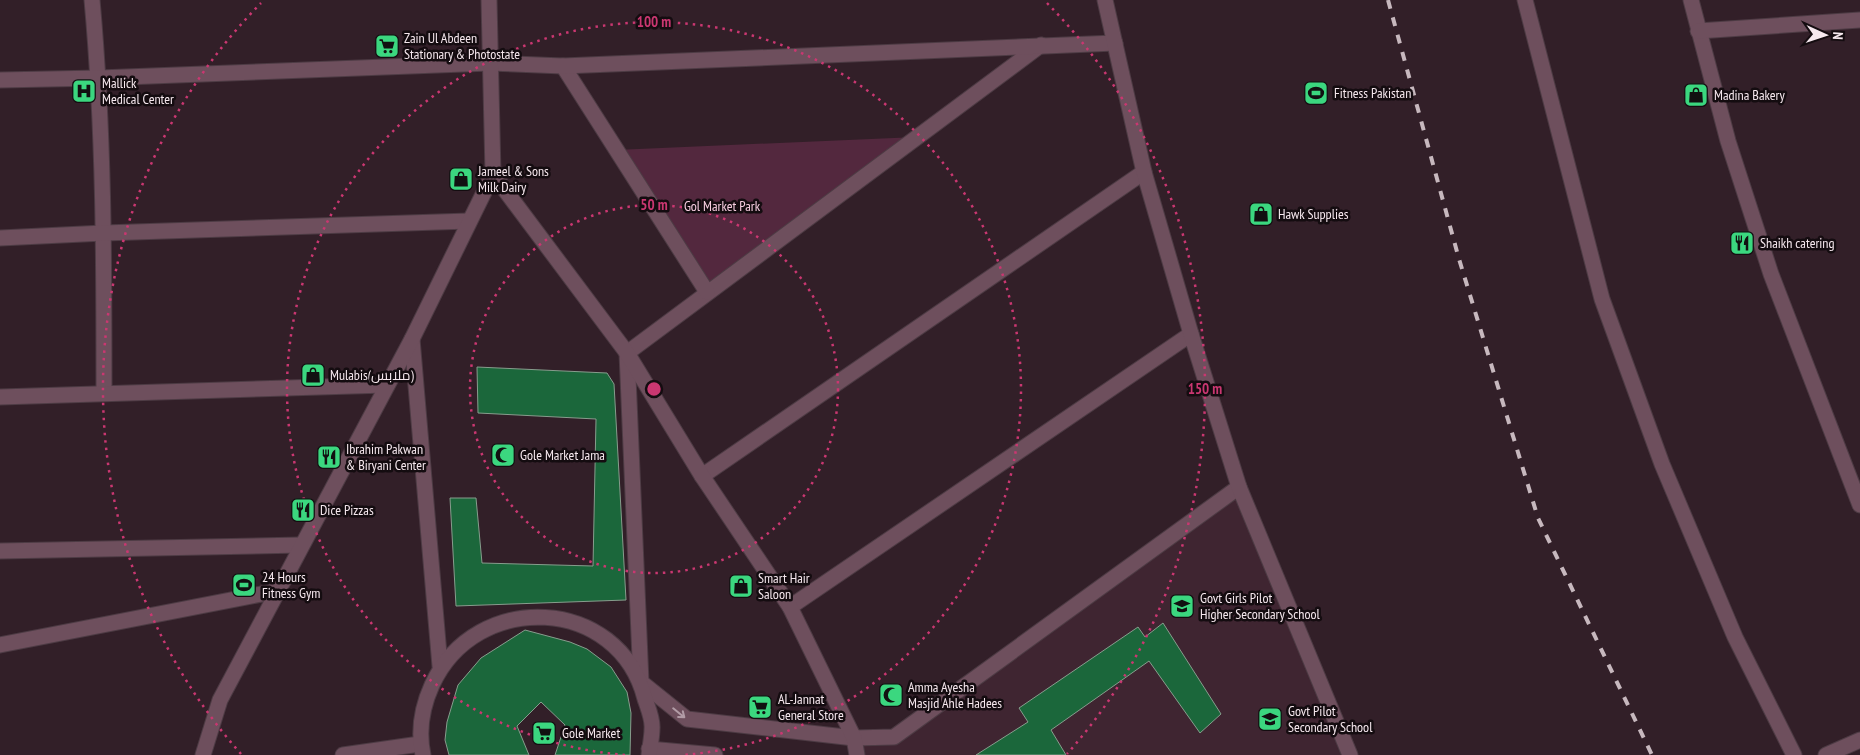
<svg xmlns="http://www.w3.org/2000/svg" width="1860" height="755" font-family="'PT Sans Narrow',Cairo,sans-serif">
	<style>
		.built { fill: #3f2531 }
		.green { fill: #53283e }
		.building { fill: #1b673b; stroke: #879d8d }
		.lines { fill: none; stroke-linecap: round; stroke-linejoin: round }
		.minor-casing { stroke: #4d3b44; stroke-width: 17 }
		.tertiary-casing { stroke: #4d3b44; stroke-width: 17 }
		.minor { stroke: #6e4f5d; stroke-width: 15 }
		.tertiary { stroke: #6e4f5d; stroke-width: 15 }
		.rail { stroke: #c7b8be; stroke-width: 4; stroke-dasharray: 9 9; stroke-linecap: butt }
		.oneway { stroke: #b29ca6 }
		.ring { fill: none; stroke: #ca3771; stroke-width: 2.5; stroke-dasharray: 2.5 5 }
		.labels { text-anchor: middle; stroke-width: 5; stroke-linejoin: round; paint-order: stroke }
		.poi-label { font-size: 14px; fill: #f6e8ee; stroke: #140c10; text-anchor: start }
		.park-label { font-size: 14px; fill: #f8cee1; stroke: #140c10 }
		.centre { fill: #ca3771; stroke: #140c10; stroke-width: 2.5 }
		.ring-label { font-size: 15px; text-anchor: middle; font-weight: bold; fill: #ca3771; stroke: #140c10; stroke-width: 5; stroke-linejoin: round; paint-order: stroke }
	</style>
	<rect width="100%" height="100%" fill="#321f28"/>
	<polygon class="built" points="1239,487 1350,755 857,755 854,738 894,737"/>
	<polygon class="green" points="917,137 707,292 616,150"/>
	<g class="building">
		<polygon points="477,367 607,373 614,384 626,600 456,606 450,498 476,498 482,563 593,566 596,419 478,413"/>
		<polygon points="1163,623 1221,714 1200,733 1149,661 1051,730 1066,755 976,755 1028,722 1019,708 1138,627 1145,637"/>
		<polygon points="525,630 570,642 587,649 611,667 627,692 631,713 630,755 555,755 565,725 541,702 517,726 529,755 449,755 445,740 447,722 458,685 481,658"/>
	</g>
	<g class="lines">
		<g class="minor-casing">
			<g id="minor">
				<path d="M92,0C104,131 104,262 104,393"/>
				<polyline points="1525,0 1602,299 1662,464 1735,637 1794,755"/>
				<polyline points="1691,0 1728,141 1771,274 1860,505"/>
				<polyline points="1698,31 1860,20"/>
				<polyline points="1041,45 627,353 641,682 687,719 854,738 894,737 1239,487"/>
				<polyline points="563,66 707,292"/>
				<polyline points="0,80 99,78 490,63 563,66 1115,43"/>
				<polyline points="0,238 104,233 469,221"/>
				<polyline points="412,339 440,666"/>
				<polyline points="0,397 386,385"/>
				<polyline points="702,476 1144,172"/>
				<polyline points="0,551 301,545"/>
				<polyline points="790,607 1191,334"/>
				<polyline points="0,645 277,591"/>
				<polyline points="649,749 715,755"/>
				<polyline points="343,755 420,744"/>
				<path d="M423,755C418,731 422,707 432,685C476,589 619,596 645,699C648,708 653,719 652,729C652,737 650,746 649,755"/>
			</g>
		</g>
		<g class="tertiary-casing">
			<g id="tertiary">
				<polyline points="1105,0 1144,172 1191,334 1239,487 1350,755"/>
				<polyline points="493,174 627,353 702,476 790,607 854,738 857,755"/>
				<polyline points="203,755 220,700 412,339 493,174 489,0"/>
				<polyline points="1826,755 1860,740"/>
			</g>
		</g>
		<use href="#minor" class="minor"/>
		<use href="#tertiary" class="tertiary"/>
		<polyline class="rail" points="1388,0 1459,259 1538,518 1652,755"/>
	</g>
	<defs><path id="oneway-shaft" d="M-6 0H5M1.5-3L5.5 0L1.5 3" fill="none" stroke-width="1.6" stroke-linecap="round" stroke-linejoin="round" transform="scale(1.25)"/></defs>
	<use class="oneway" href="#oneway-shaft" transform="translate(679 713) rotate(39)"/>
	<g class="ring">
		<circle cx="654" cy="389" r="184"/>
		<path d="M625 755A367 367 0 1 1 683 755"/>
		<path d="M241 754A551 551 0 0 1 261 3M1047 3A551 551 0 0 1 1067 754"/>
	</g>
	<defs>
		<g id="supermarket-square" transform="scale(1.25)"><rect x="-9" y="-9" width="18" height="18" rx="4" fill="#3bd77f" stroke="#140c10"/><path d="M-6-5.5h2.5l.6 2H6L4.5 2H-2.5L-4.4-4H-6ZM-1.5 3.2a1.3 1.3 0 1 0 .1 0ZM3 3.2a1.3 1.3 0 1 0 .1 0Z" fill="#111"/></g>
		<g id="hospital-square" transform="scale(1.25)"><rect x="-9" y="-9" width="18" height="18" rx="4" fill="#3bd77f" stroke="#140c10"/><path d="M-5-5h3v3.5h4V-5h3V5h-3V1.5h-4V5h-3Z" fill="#111"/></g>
		<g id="stadium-square" transform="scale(1.25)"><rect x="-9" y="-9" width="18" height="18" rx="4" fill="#3bd77f" stroke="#140c10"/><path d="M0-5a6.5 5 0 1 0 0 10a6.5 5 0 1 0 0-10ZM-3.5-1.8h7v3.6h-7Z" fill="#111"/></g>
		<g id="shop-square" transform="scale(1.25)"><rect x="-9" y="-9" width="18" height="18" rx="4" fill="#3bd77f" stroke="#140c10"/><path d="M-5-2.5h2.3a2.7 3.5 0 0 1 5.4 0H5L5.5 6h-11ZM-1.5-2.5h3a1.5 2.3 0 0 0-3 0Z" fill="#111"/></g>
		<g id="restaurant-square" transform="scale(1.25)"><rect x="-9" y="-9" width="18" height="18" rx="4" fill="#3bd77f" stroke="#140c10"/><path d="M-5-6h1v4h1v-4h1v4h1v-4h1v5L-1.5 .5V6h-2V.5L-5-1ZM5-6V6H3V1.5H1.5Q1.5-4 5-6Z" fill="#111"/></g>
		<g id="mosque-square" transform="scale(1.25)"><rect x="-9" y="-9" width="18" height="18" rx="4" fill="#3bd77f" stroke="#140c10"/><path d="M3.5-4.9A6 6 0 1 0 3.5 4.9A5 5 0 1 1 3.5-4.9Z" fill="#111"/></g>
		<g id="school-square" transform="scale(1.25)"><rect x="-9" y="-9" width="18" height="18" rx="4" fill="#3bd77f" stroke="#140c10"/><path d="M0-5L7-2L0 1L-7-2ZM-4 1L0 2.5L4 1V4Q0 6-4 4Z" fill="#111"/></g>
	</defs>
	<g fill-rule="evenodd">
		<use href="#supermarket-square" x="387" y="46"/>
		<use href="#hospital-square" x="84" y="91"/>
		<use href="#stadium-square" x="1316" y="93"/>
		<use href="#shop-square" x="1696" y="95"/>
		<use href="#shop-square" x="461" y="179"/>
		<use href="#shop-square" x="1261" y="214"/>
		<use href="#restaurant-square" x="1742" y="243"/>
		<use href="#shop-square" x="313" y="375"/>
		<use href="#mosque-square" x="503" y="455"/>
		<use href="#restaurant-square" x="329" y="457"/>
		<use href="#restaurant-square" x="303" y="510"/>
		<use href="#stadium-square" x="244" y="585"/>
		<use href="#shop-square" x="741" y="586"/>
		<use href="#school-square" x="1182" y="606"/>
		<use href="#mosque-square" x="891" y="695"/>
		<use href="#supermarket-square" x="760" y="707"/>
		<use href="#school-square" x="1270" y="719"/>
		<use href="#supermarket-square" x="544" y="733"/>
	</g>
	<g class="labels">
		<g class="poi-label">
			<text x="404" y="43">Zain Ul Abdeen<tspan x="404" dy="16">Stationary &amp; Photostate</tspan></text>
			<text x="102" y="88">Mallick<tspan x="102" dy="16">Medical Center</tspan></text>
			<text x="1334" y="98">Fitness Pakistan</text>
			<text x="1714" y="100">Madina Bakery</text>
			<text x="478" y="176">Jameel &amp; Sons<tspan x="478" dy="16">Milk Dairy</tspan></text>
			<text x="1278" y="219">Hawk Supplies</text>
			<text x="1760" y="248">Shaikh catering</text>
			<text x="330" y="380">Mulabis(ملابس)</text>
			<text x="346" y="454">Ibrahim Pakwan<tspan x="346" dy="16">&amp; Biryani Center</tspan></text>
			<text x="520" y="460">Gole Market Jama</text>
			<text x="320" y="515">Dice Pizzas</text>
			<text x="262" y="582">24 Hours<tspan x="262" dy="16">Fitness Gym</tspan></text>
			<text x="758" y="583">Smart Hair<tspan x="758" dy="16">Saloon</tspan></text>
			<text x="1200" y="603">Govt Girls Pilot<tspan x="1200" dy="16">Higher Secondary School</tspan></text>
			<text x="908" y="692">Amma Ayesha<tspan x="908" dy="16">Masjid Ahle Hadees</tspan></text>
			<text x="778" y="704">AL-Jannat<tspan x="778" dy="16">General Store</tspan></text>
			<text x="1288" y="716">Govt Pilot<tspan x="1288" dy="16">Secondary School</tspan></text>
			<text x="562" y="738">Gole Market</text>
		</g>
		<g class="park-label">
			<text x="722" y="211">Gol Market Park</text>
		</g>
	</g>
	<circle cx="654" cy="389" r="8" class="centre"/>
	<g class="ring-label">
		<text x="654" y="27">100 m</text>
		<text x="654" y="210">50 m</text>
		<text x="1205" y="394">150 m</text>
	</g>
	<g transform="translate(1825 35) rotate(93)" stroke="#140c10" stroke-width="4" paint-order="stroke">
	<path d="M0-4L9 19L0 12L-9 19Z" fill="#f6e8ee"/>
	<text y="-8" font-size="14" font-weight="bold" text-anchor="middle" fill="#f6e8ee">N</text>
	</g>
</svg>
